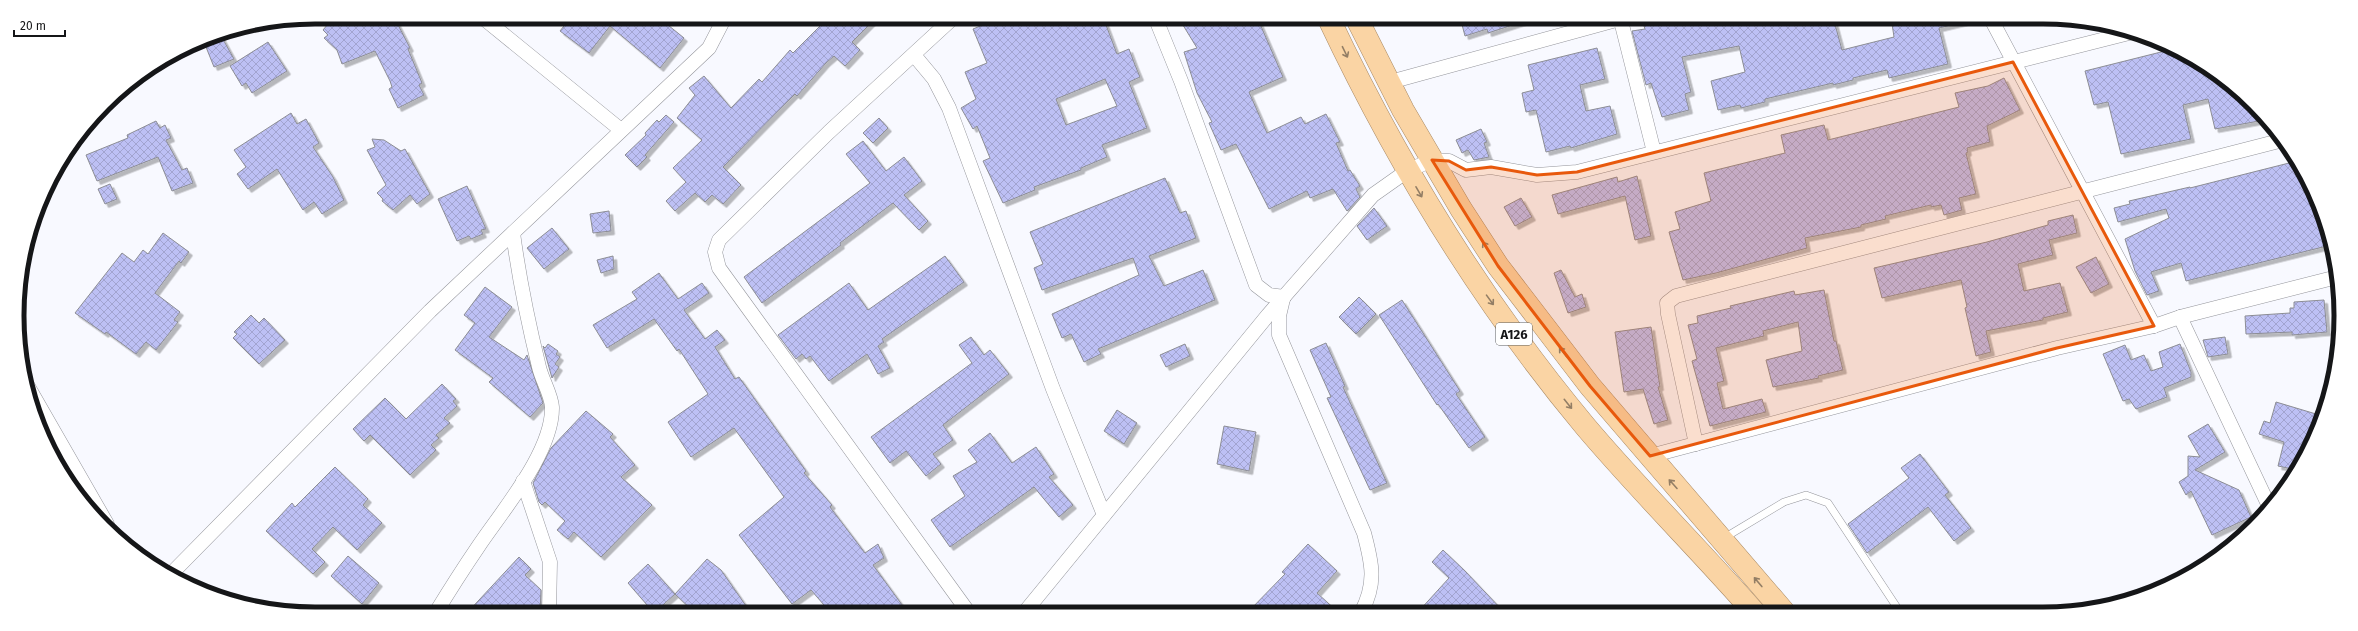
<svg xmlns="http://www.w3.org/2000/svg" width="2358" height="631" font-family="'Fira Sans',sans-serif">
	<style>
		.building { fill: url(#building-cross-hatch); stroke: #8c8d94; fill-rule: evenodd; filter: url(#shadow) }
		.lines { fill: none; stroke-linecap: round; stroke-linejoin: round }
		.service-casing { stroke: #94959b; stroke-width: 8 }
		.minor-casing { stroke: #94959b; stroke-width: 15 }
		.trunk-casing { stroke: #a98a65; stroke-width: 23 }
		.service { stroke: #fff; stroke-width: 7 }
		.minor { stroke: #fff; stroke-width: 14 }
		.trunk { stroke: #fad4a4; stroke-width: 22 }
		.oneway { stroke: #937e65 }
		.marked { fill: #e8590c; fill-opacity: 0.2; stroke: #e8590c; stroke-width: 3; stroke-linejoin: round }
		.labels { text-anchor: middle; stroke-width: 4; stroke-linejoin: round; paint-order: stroke }
		.shield { fill: #fff; stroke: #5b5c5d; stroke-width: 1 }
		.shield-label { font-size: 13px; font-weight: bold; fill: #151618 }
		.rim { fill: none; stroke: #151618; stroke-width: 5 }
	</style>
	<defs>
		<pattern id="building-cross-hatch" width="8" height="8" patternUnits="userSpaceOnUse"><rect width="8" height="8" fill="#bdc0f4"/><path d="M0 0l8 8M0 8l8-8" fill="none" stroke="#a2a4d0"/></pattern>
		<filter id="shadow"><feDropShadow dx="3.5" dy="3.5" stdDeviation="0" flood-color="#0004"/></filter>
	</defs>
	<rect width="100%" height="100%" fill="#f8f9ff"/>
	<g class="building">
		<polygon points="320,17 394,17 410,48 408,49 422,83 419,85 424,95 398,108 389,89 392,87 390,81 375,51 342,64 337,50 324,38 328,35 323,30 328,24"/>
		<polygon points="571,17 658,17 684,38 660,68 610,26 589,53 560,31"/>
		<polygon points="829,17 877,17 852,42 860,50 845,66 834,56 826,63 797,96 795,94 723,167 741,185 723,204 712,195 705,202 695,193 675,211 666,201 686,182 673,168 702,140 677,118 695,95 689,88 704,76 731,108 759,79 762,82 790,50 793,53"/>
		<path d="M988,17H1017L1021,24L1034,17H1103L1117,54L1129,49L1135,65L1140,77L1129,82L1147,128L1102,145L1107,157L1081,168V170L1034,187L1035,190L1003,203L983,161L990,158L977,126L973,129L961,108L976,99L965,72L987,63L973,29L990,22ZM1105,79L1117,106L1066,125L1056,99Z"/>
		<polygon points="1178,17 1257,17 1283,77 1249,92 1267,133 1301,117 1305,124 1326,114 1340,142 1336,143 1348,171 1350,170 1360,186 1356,189 1360,197 1347,211 1333,189 1310,198 1307,191 1269,209 1236,144 1221,150 1209,123 1212,122 1197,93 1184,52 1197,48"/>
		<polygon points="1460,17 1527,17 1528,20 1488,33 1487,29 1465,36"/>
		<polygon points="1682,17 1684,17 1686,24 1715,17 1833,17 1842,50 1894,37 1891,17 1964,17 1964,22 1939,28 1948,64 1889,78 1887,70 1853,78 1853,80 1833,85 1833,83 1765,99 1765,102 1741,108 1740,105 1718,110 1711,81 1745,72 1739,46 1682,57 1691,92 1685,94 1689,110 1662,117 1651,83 1646,85 1632,31 1645,29 1644,26"/>
		<polygon points="220,34 234,59 214,67 204,42"/>
		<polygon points="268,42 287,71 252,93 246,83 242,86 230,66"/>
		<polygon points="1597,48 1605,79 1580,85 1586,111 1610,106 1617,134 1571,148 1570,146 1546,152 1536,110 1526,112 1522,93 1534,90 1528,65"/>
		<polygon points="2173,49 2208,67 2253,104 2264,117 2259,118 2259,121 2215,129 2208,99 2183,105 2191,139 2121,154 2108,102 2094,105 2085,71"/>
		<polygon points="2004,78 2020,110 1987,126 1990,142 1967,148 1968,152 1966,153 1976,194 1959,198 1962,210 1944,215 1941,205 1931,207 1931,205 1885,216 1886,219 1861,225 1861,227 1805,238 1807,248 1716,273 1683,280 1669,232 1680,229 1675,212 1711,201 1704,173 1785,153 1781,135 1824,125 1828,140 1959,107 1955,93 1988,86"/>
		<polygon points="291,113 297,124 306,119 319,143 313,147 333,177 344,200 322,214 314,202 303,210 277,169 248,189 237,174 246,167 234,150"/>
		<polygon points="666,115 674,122 645,155 647,157 637,167 625,155 646,135 645,133 657,120 659,122"/>
		<polygon points="879,118 888,128 873,143 863,133"/>
		<polygon points="156,121 160,128 165,125 171,138 166,140 182,170 187,168 193,183 172,191 158,157 97,181 86,155 128,138 127,135"/>
		<polygon points="1481,129 1487,142 1484,143 1489,157 1474,160 1468,150 1462,153 1456,140"/>
		<polygon points="372,139 384,140 401,151 405,149 430,194 417,204 410,195 393,210 382,201 383,199 377,193 386,185 367,150 375,147"/>
		<polygon points="863,141 886,171 904,157 922,181 904,195 928,221 919,230 893,203 840,243 841,245 762,303 744,277 870,183 846,154"/>
		<polygon points="2297,161 2318,201 2331,245 2186,281 2181,263 2151,272 2159,291 2147,295 2135,271 2125,239 2169,218 2166,209 2118,222 2114,208 2130,204 2129,201 2190,187 2190,188"/>
		<polygon points="1637,176 1651,236 1635,240 1625,196 1558,214 1552,195 1617,177 1618,182"/>
		<polygon points="1165,178 1180,213 1186,211 1196,238 1149,256 1164,286 1203,270 1215,300 1098,349 1101,354 1084,362 1071,334 1062,338 1052,314 1139,275 1133,258 1042,290 1034,268 1043,264 1030,232"/>
		<polygon points="110,184 117,199 105,204 98,189"/>
		<polygon points="467,186 486,229 481,230 483,234 471,239 469,236 457,241 438,199"/>
		<polygon points="1521,198 1532,217 1515,226 1504,207"/>
		<polygon points="1374,208 1387,226 1367,240 1357,226"/>
		<polygon points="609,211 611,231 593,233 590,214"/>
		<polygon points="2073,215 2077,233 2049,240 2053,255 2018,264 2024,291 2060,283 2068,312 2043,318 2043,320 1986,331 1991,352 1976,356 1965,308 1967,307 1961,280 1882,298 1874,268 1987,242 2048,225 2048,221"/>
		<polygon points="552,228 569,249 544,269 527,248"/>
		<polygon points="163,233 189,252 181,263 179,261 155,293 180,312 174,320 178,322 156,350 146,342 136,354 106,332 105,334 75,313 122,253 134,262 143,250 148,254"/>
		<polygon points="613,256 614,269 601,273 597,260"/>
		<polygon points="945,256 964,282 882,339 884,342 878,346 890,368 878,374 867,354 829,381 810,356 806,359 802,354 796,359 778,335 849,283 868,310"/>
		<polygon points="2096,257 2109,284 2091,293 2076,267"/>
		<polygon points="1561,270 1575,297 1582,294 1586,307 1568,313 1554,273"/>
		<polygon points="659,273 678,299 702,283 709,293 684,310 705,339 717,330 725,340 715,347 735,379 739,377 806,471 804,473 832,505 830,507 865,553 878,544 884,558 873,565 908,613 831,613 811,590 792,604 739,535 784,497 734,428 691,457 668,422 708,394 679,349 677,351 654,319 607,348 593,325 637,299 632,292"/>
		<polygon points="485,287 512,307 489,337 524,360 527,355 543,403 530,417 489,382 493,378 455,350 475,323 464,315"/>
		<polygon points="1824,290 1834,341 1836,341 1843,370 1818,376 1819,378 1773,387 1766,360 1802,351 1798,322 1763,331 1764,336 1716,348 1724,381 1717,383 1723,409 1762,399 1766,412 1710,426 1692,361 1697,359 1688,325 1698,323 1697,316 1731,308 1730,306 1794,291 1795,295"/>
		<polygon points="1359,297 1376,314 1356,334 1339,317"/>
		<polygon points="1402,300 1460,391 1456,394 1485,437 1469,448 1438,404 1437,405 1379,315"/>
		<polygon points="2324,300 2327,332 2292,335 2292,332 2246,334 2245,316 2290,313 2290,308 2294,308 2294,302"/>
		<polygon points="251,315 259,323 264,318 285,340 259,364 233,338 237,334 234,332"/>
		<polygon points="1651,327 1660,387 1658,387 1668,420 1654,424 1643,389 1624,392 1615,332"/>
		<polygon points="971,337 984,355 990,350 1009,374 943,425 953,440 933,454 941,464 926,476 906,451 890,463 871,437 972,363 959,345"/>
		<polygon points="2225,337 2228,354 2208,357 2203,340"/>
		<polygon points="1326,343 1345,386 1343,387 1387,483 1370,490 1327,398 1331,397 1310,350"/>
		<polygon points="548,344 558,351 556,354 560,357 555,364 559,367 552,378 543,346 545,348"/>
		<polygon points="1185,344 1190,356 1166,367 1160,355"/>
		<polygon points="2180,344 2191,372 2191,377 2164,388 2167,397 2136,409 2129,399 2123,401 2103,354 2125,345 2131,360 2144,355 2151,371 2163,367 2159,352"/>
		<polygon points="442,384 456,399 453,401 457,406 444,418 450,423 436,435 439,438 431,445 436,450 410,475 370,435 364,441 353,429 385,398 406,419"/>
		<polygon points="2276,402 2316,414 2309,435 2312,436 2301,464 2297,470 2278,466 2284,442 2259,434 2264,421 2270,423"/>
		<polygon points="1117,410 1137,423 1124,444 1104,431"/>
		<polygon points="586,411 613,434 610,437 635,465 621,477 652,505 601,557 574,532 568,539 557,530 565,521 545,502 542,505 539,502 533,483 551,448"/>
		<polygon points="2208,424 2225,452 2195,470 2239,490 2251,517 2212,535 2191,491 2186,495 2179,482 2188,476 2188,456 2200,457 2188,436"/>
		<polygon points="1224,426 1256,432 1249,471 1217,464"/>
		<polygon points="990,433 1012,463 1036,447 1054,474 1049,477 1073,505 1059,517 1034,487 950,547 931,520 965,496 953,476 977,462 968,450"/>
		<polygon points="1920,454 1949,492 1945,495 1971,528 1954,541 1928,507 1867,553 1848,524 1909,478 1901,468"/>
		<polygon points="335,467 368,499 363,505 382,523 357,550 333,527 312,549 325,562 313,574 266,531 292,503 295,507"/>
		<polygon points="1308,544 1337,571 1317,593 1339,613 1247,613 1285,574 1282,572"/>
		<polygon points="1443,550 1465,571 1504,612 1418,612 1449,578 1432,562"/>
		<polygon points="348,556 379,583 362,604 331,576"/>
		<polygon points="519,557 531,569 525,575 541,590 540,614 466,614"/>
		<polygon points="707,559 721,570 751,613 695,613 675,594"/>
		<polygon points="648,564 675,594 654,613 628,583"/>
	</g>
	<g class="lines">
		<g class="service-casing">
			<polyline id="service" points="1724,538 1784,502 1806,495 1828,503 1900,612"/>
		</g>
		<g class="minor-casing">
			<g id="minor">
				<polyline points="482,17 621,130"/>
				<polyline points="954,17 829,132 719,240 715,252 719,268 969,613"/>
				<polyline points="1155,17 1181,81 1256,285 1269,295 1284,297"/>
				<polyline points="1620,17 1654,152"/>
				<polyline points="1990,17 2154,326"/>
				<polyline points="914,55 934,79 949,108 1053,389 1104,515"/>
				<polyline points="1390,82 1627,17"/>
				<path d="M1283,299L1279,316V335L1364,533C1372,563 1377,583 1361,613"/>
				<polyline points="2180,317 2269,506"/>
				<polyline points="26,383 107,524"/>
				<polyline points="1696,444 1668,314 1667,303 1676,296 2283,140"/>
				<polyline points="1650,456 2057,348 2154,326 2180,317 2337,277"/>
				<polyline points="523,481 550,562 549,614"/>
				<polyline points="170,575 430,311 709,48 725,17"/>
				<polyline points="1024,613 1268,315 1373,195 1407,171 1432,160 1449,161 1466,170 1491,167 1537,175 1577,172 2133,32"/>
				<path d="M435,614C449,591 463,569 478,547C502,511 553,452 552,407C551,394 542,380 539,367C528,322 519,278 513,233"/>
			</g>
		</g>
		<g class="trunk-casing">
			<g id="trunk">
				<path d="M1328,17C1397,163 1481,301 1585,426C1639,490 1699,549 1754,612"/>
				<polyline points="1356,17 1403,110 1461,209 1498,266 1590,386 1784,612"/>
			</g>
		</g>
		<use href="#service" class="service"/>
		<use href="#minor" class="minor"/>
		<use href="#trunk" class="trunk"/>
	</g>
	<defs><path id="oneway-shaft" d="M-6 0H5M1.5-3L5.5 0L1.5 3" fill="none" stroke-width="1.6" stroke-linecap="round" stroke-linejoin="round"/></defs>
	<g class="oneway">
		<use href="#oneway-shaft" transform="translate(1345 52) rotate(64)"/>
		<use href="#oneway-shaft" transform="translate(1419 192) rotate(60)"/>
		<use href="#oneway-shaft" transform="translate(1486 247) rotate(-123)"/>
		<use href="#oneway-shaft" transform="translate(1490 300) rotate(54)"/>
		<use href="#oneway-shaft" transform="translate(1563 352) rotate(-128)"/>
		<use href="#oneway-shaft" transform="translate(1568 404) rotate(51)"/>
		<use href="#oneway-shaft" transform="translate(1673 484) rotate(-132)"/>
		<use href="#oneway-shaft" transform="translate(1758 582) rotate(-130)"/>
	</g>
	<path class="marked" d="M2013,62L2154,326L2057,348L1650,456L1590,386L1498,266L1432,160L1449,161L1466,170L1491,167L1537,175L1577,172Z"/>
	<g class="labels">
		<rect class="shield" x="1496" y="323" width="36" height="22" rx="3"/>
		<g class="shield-label">
			<text x="1514" y="339">A126</text>
		</g>
	</g>
	<path d="M0 0H2358V631H0ZM315 24H2043A291 291 0 0 1 2334 315V316A291 291 0 0 1 2043 607H315A291 291 0 0 1 24 316V315A291 291 0 0 1 315 24Z" fill="#fff" fill-rule="evenodd"/>
	<path class="rim" d="M315 24H2043A291 291 0 0 1 2334 315V316A291 291 0 0 1 2043 607H315A291 291 0 0 1 24 316V315A291 291 0 0 1 315 24Z"/>
	<path d="M14 30v6h51v-6" fill="none" stroke="#151618" stroke-width="2"/>
	<text x="20" y="30" font-size="12" fill="#151618" stroke="#ffffff" stroke-width="3" paint-order="stroke">20 m</text>
</svg>
